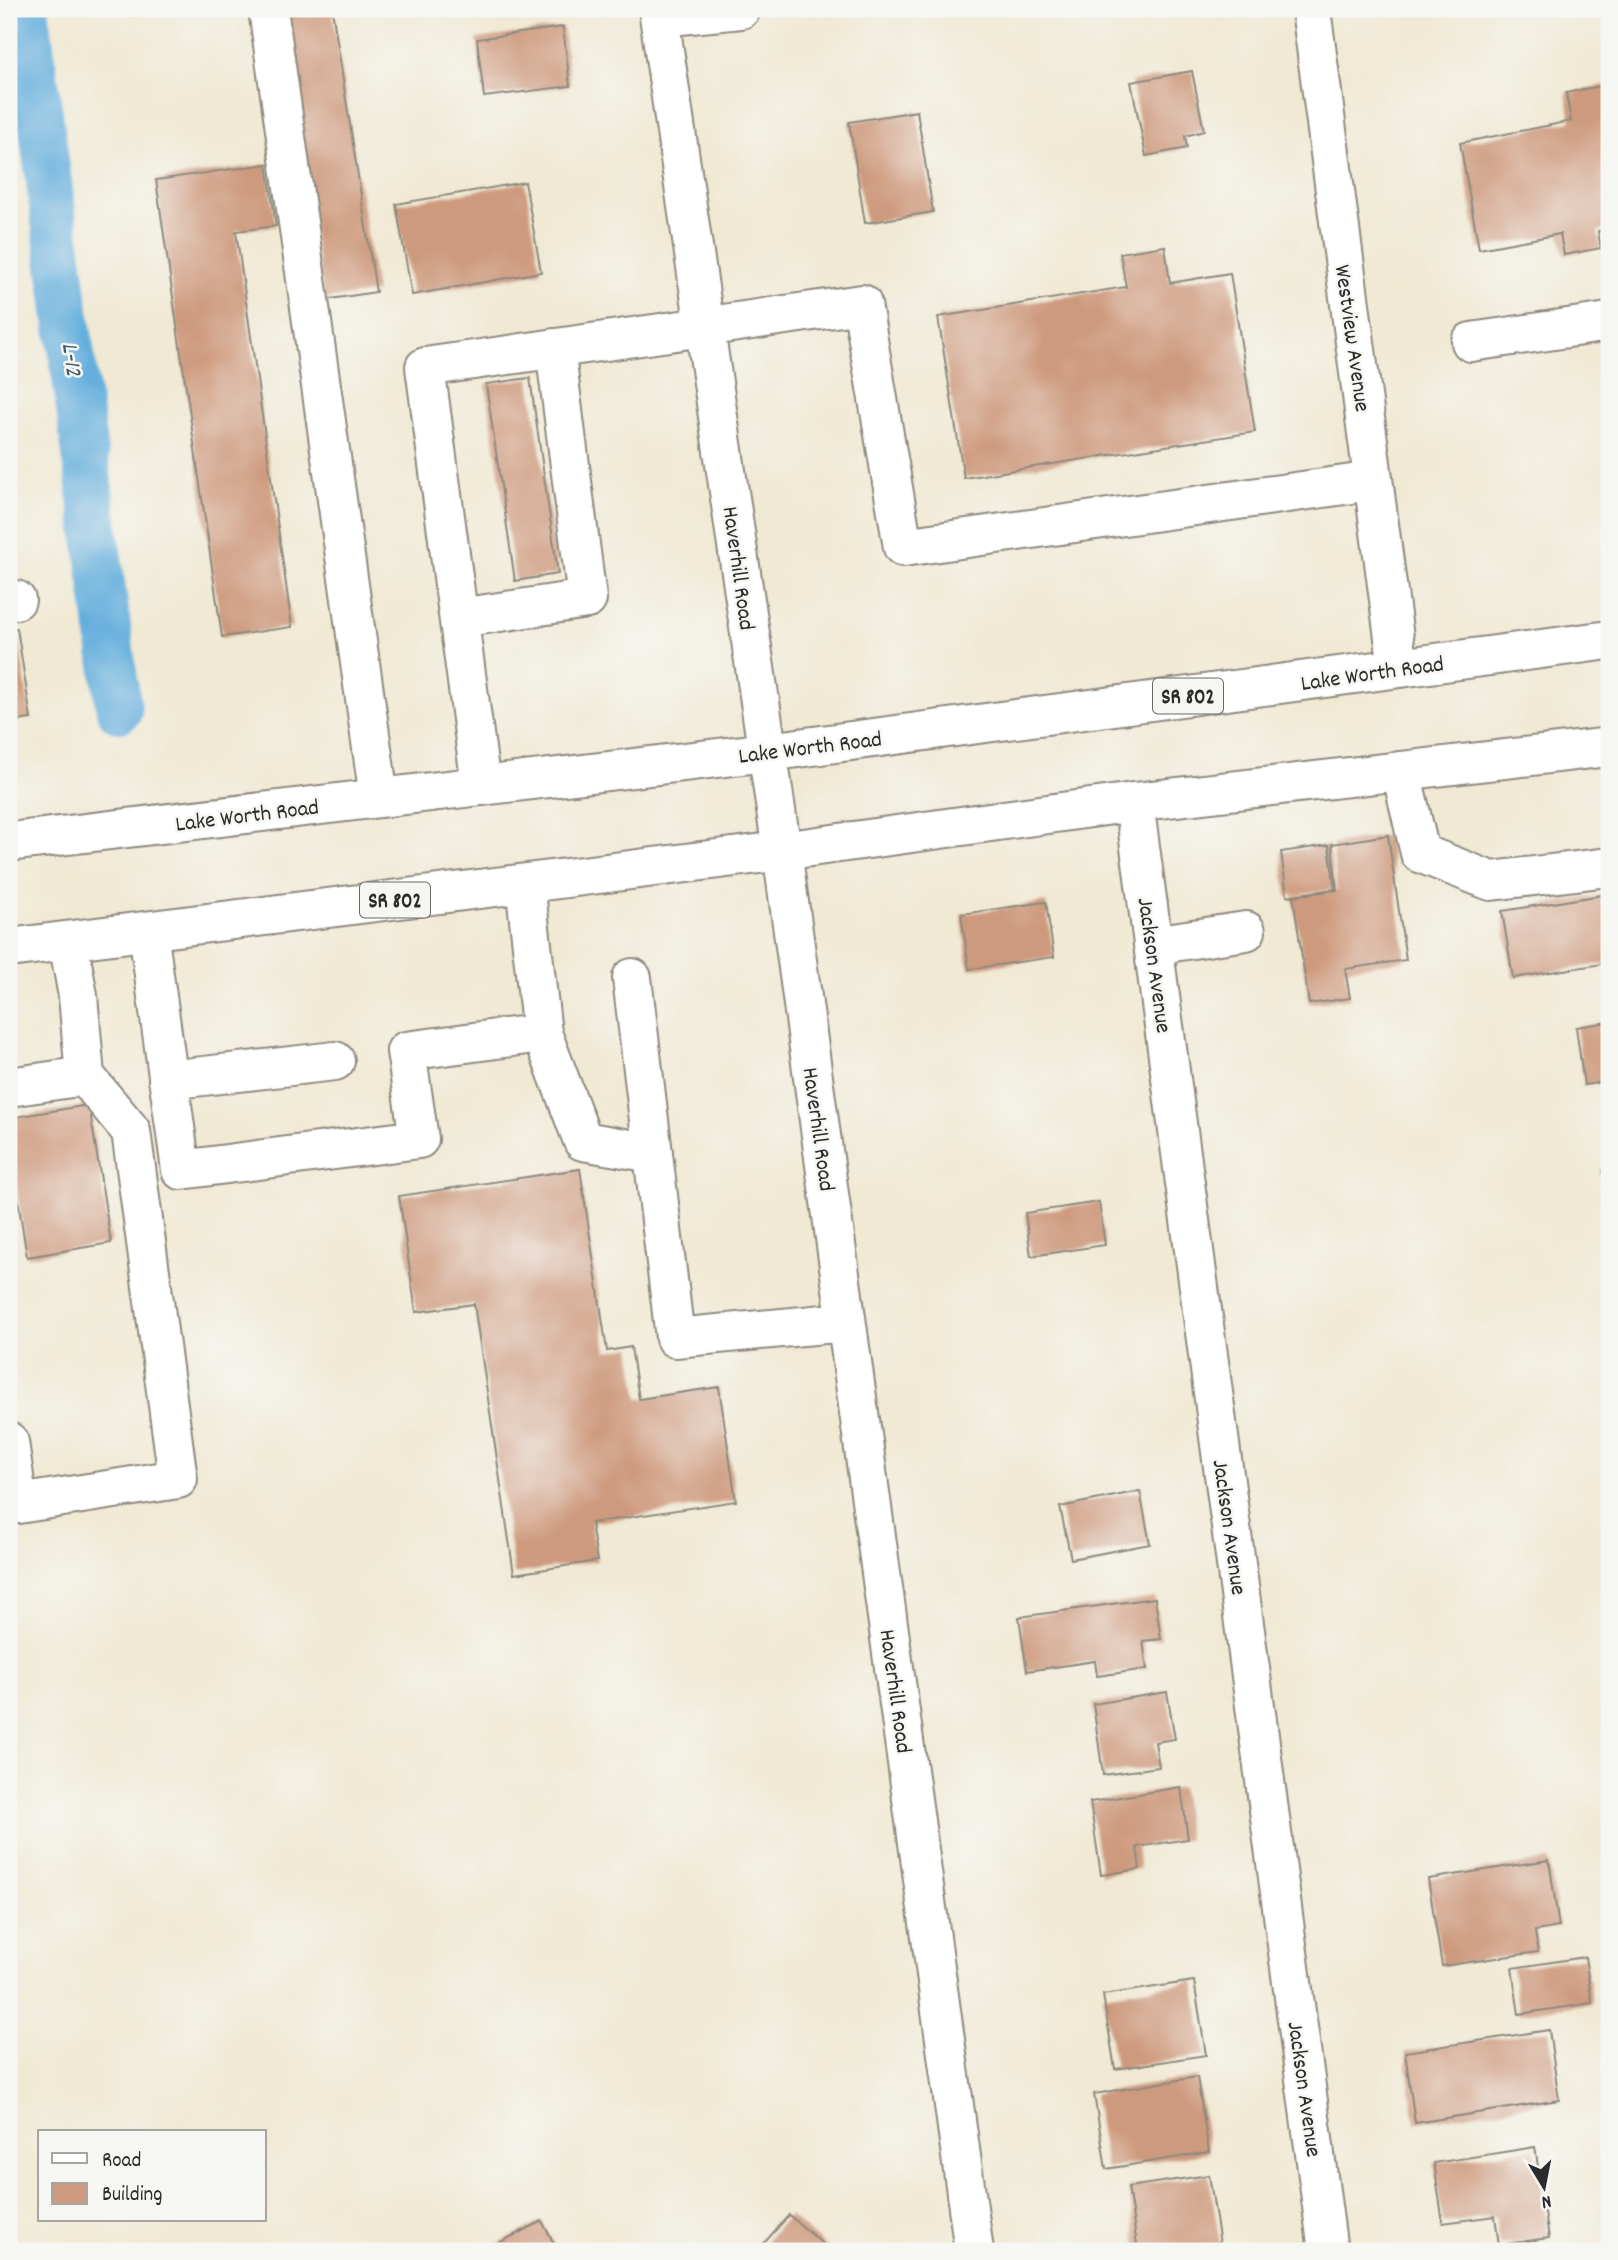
<svg xmlns="http://www.w3.org/2000/svg" width="1618" height="2260" font-family="Dekko,sans-serif">
	<style>
		.lines { fill: none; stroke-linecap: round; stroke-linejoin: round }
		.canal { stroke: #65afdd; stroke-width: 46 }
		.building { fill: #ce9a7e }
		.minor-casing { stroke: #8e8a7f; stroke-width: 42 }
		.major-casing { stroke: #8e8a7f; stroke-width: 42 }
		.minor { stroke: #fff; stroke-width: 38 }
		.major { stroke: #fff; stroke-width: 38 }
		.labels { text-anchor: middle; stroke-width: 5; stroke-linejoin: round; paint-order: stroke }
		.shield { fill: #f6f6f2; stroke: #686867; stroke-width: 2 }
		.shield-label { font-size: 21px; font-weight: bold; fill: #2b2b2b }
		.street-label { font-size: 23px; fill: #2b2b2b; stroke: #f6f6f2 }
		.water-label { font-size: 24px; font-style: italic; fill: #3f5969; stroke: #f6f6f2 }
	</style>
	<rect width="100%" height="100%" fill="#f6f6f2"/>
	<filter id="ink" filterUnits="userSpaceOnUse"><feTurbulence type="fractalNoise" baseFrequency=".0143" numOctaves="2"/><feDisplacementMap in="SourceGraphic" scale="14" xChannelSelector="R" yChannelSelector="G"/><feConvolveMatrix kernelMatrix="1 2 1 2 8 2 1 2 1" color-interpolation-filters="sRGB"/></filter>
	<filter id="wash" filterUnits="userSpaceOnUse"><feTurbulence type="fractalNoise" baseFrequency=".00686" numOctaves="4" result="noise"/><feDisplacementMap in="SourceGraphic" scale="28" xChannelSelector="R" yChannelSelector="G"/><feGaussianBlur stdDeviation="1.57" result="paint"/><feColorMatrix in="noise" values="0 0 0 0 0 0 0 0 0 0 0 0 0 0 0 0 0 1.4 0 .05"/><feComposite in="paint" operator="in"/></filter>
	<g filter="url(#wash)">
		<rect width="100%" height="100%" fill="#f0e9d3"/>
		<g class="lines">
			<polyline class="canal" points="26,9 119,710"/>
		</g>
		<g id="blocks">
			<g class="building">
				<polygon points="132,9 167,9 167,10 133,15"/>
				<polygon points="278,9 332,9 376,292 324,300"/>
				<polygon points="563,27 570,86 484,97 477,39"/>
				<polygon points="1192,71 1204,131 1185,136 1187,148 1146,156 1131,82"/>
				<polygon points="1609,84 1609,229 1598,231 1601,248 1564,255 1560,234 1479,249 1460,143 1571,121 1566,93"/>
				<polygon points="917,111 933,212 865,223 849,122"/>
				<polygon points="267,164 276,226 236,231 292,627 222,637 156,180"/>
				<polygon points="525,182 541,272 412,295 396,204"/>
				<polygon points="1165,246 1170,283 1230,273 1255,432 964,478 938,317 1126,287 1120,253"/>
				<polygon points="530,378 558,574 515,581 486,384"/>
				<polygon points="17,628 31,719 9,722 9,629"/>
				<polygon points="1388,835 1406,960 1345,969 1350,998 1309,1004 1293,896 1337,890 1332,844"/>
				<polygon points="1329,845 1335,889 1287,896 1281,852"/>
				<polygon points="1609,894 1609,963 1513,978 1502,911"/>
				<polygon points="1046,902 1054,957 969,969 961,914"/>
				<polygon points="1609,1022 1609,1081 1584,1085 1576,1027"/>
				<polygon points="89,1105 111,1243 27,1257 9,1143 9,1118"/>
				<polygon points="580,1169 607,1351 631,1347 639,1399 719,1387 736,1501 591,1523 597,1561 514,1574 474,1304 416,1312 399,1196"/>
				<polygon points="1609,1169 1609,1202 1608,1202 1603,1170"/>
				<polygon points="1099,1202 1105,1245 1031,1256 1025,1213"/>
				<polygon points="1140,1491 1150,1544 1071,1559 1060,1507"/>
				<polygon points="1155,1598 1161,1639 1143,1641 1147,1669 1097,1676 1095,1661 1027,1671 1019,1617"/>
				<polygon points="1167,1692 1175,1739 1155,1742 1159,1767 1103,1775 1093,1704"/>
				<polygon points="1181,1787 1188,1839 1137,1847 1140,1869 1101,1875 1090,1802"/>
				<polygon points="1549,1860 1559,1927 1535,1931 1538,1952 1442,1966 1428,1879"/>
				<polygon points="1585,1957 1592,2003 1519,2014 1512,1968"/>
				<polygon points="1194,1981 1206,2055 1115,2069 1103,1995"/>
				<polygon points="1549,2030 1559,2100 1415,2123 1405,2052"/>
				<polygon points="1197,2077 1209,2152 1106,2169 1094,2094"/>
				<polygon points="1535,2147 1549,2238 1499,2245 1495,2216 1443,2223 1434,2163"/>
				<polygon points="1209,2175 1221,2250 1138,2251 1128,2187"/>
				<polygon points="789,2215 831,2251 757,2251"/>
				<polygon points="542,2221 558,2251 483,2251"/>
			</g>
		</g>
	</g>
	<g filter="url(#ink)">
		<use href="#blocks" fill-opacity="0" stroke="#8e8a7f" stroke-width="2"/>
		<g class="lines">
			<g class="minor-casing">
				<g id="minor">
					<polyline points="268,9 379,798"/>
					<polyline points="658,9 782,851 974,2251"/>
					<polyline points="1311,9 1398,668"/>
					<polyline points="660,17 741,9"/>
					<polyline points="1471,342 1609,322"/>
					<polyline points="9,601 16,600"/>
					<polyline points="459,618 587,599 555,348"/>
					<polyline points="1401,771 1420,853 1491,881 1609,867"/>
					<polyline points="481,786 425,367 862,304 903,547 1373,481"/>
					<polyline points="1134,802 1328,2251"/>
					<polyline points="525,884 542,1033 583,1141 653,1153"/>
					<polyline points="148,931 181,1170 419,1139 406,1051 542,1033"/>
					<polyline points="1153,945 1246,931"/>
					<polyline points="632,978 675,1338 846,1322"/>
					<polyline points="168,1080 335,1061"/>
					<polyline points="9,1087 85,1076"/>
					<polyline points="9,1442 18,1504 178,1479 131,1131 85,1076 78,996 68,941"/>
				</g>
			</g>
			<g class="major-casing">
				<g id="major">
					<polyline points="9,842 768,752 1609,640"/>
					<polyline points="9,948 782,851 1134,802 1609,747"/>
				</g>
			</g>
			<use href="#minor" class="minor"/>
			<use href="#major" class="major"/>
		</g>
	</g>
	<g class="labels">
		<g class="shield">
			<rect x="1153" y="678.5" width="70" height="35" rx="5"/>
			<rect x="360" y="882.5" width="70" height="35" rx="5"/>
		</g>
		<g class="shield-label">
			<text x="1188" y="703">SR 802</text>
			<text x="395" y="907">SR 802</text>
		</g>
		<g class="street-label">
			<text transform="translate(1354 338) rotate(82)" y="8">Westview Avenue</text>
			<text transform="translate(740 568) rotate(82)" y="8">Haverhill Road</text>
			<text transform="translate(1372 672) rotate(-8)" y="8">Lake Worth Road</text>
			<text transform="translate(810 746) rotate(-7)" y="8">Lake Worth Road</text>
			<text transform="translate(247 814) rotate(-7)" y="8">Lake Worth Road</text>
			<text transform="translate(1156 965) rotate(82)" y="8">Jackson Avenue</text>
			<text transform="translate(820 1129) rotate(82)" y="8">Haverhill Road</text>
			<text transform="translate(1231 1527) rotate(82)" y="8">Jackson Avenue</text>
			<text transform="translate(897 1691) rotate(82)" y="8">Haverhill Road</text>
			<text transform="translate(1306 2089) rotate(82)" y="8">Jackson Avenue</text>
		</g>
		<g class="water-label">
			<text transform="translate(73 359) rotate(82)" y="8">L-12</text>
		</g>
	</g>
	<rect width="1618" height="2260" fill="none" stroke="#f6f6f2" stroke-width="35"/>
	<rect x="38" y="2130" width="228" height="91" fill="#f6f6f2" stroke="#a5a5a2" stroke-width="2"/>
	<rect x="52" y="2153" width="35" height="10" fill="#ffffff" stroke="#a5a5a2" stroke-width="2"/>
	<text x="102" y="2166" font-size="21" fill="#2b2b2b">Road</text>
	<rect x="52" y="2183" width="35" height="21" fill="#ce9a7e" stroke="#a5a5a2" stroke-width="2"/>
	<text x="102" y="2200" font-size="21" fill="#2b2b2b">Building</text>
	<g transform="translate(1544 2187) rotate(170)" stroke="#f6f6f2" stroke-width="5" paint-order="stroke">
	<path d="M0-5L12 26L0 18L-12 26Z" fill="#2b2b2b"/>
	<text y="-10" font-size="19" font-weight="bold" text-anchor="middle" fill="#2b2b2b">N</text>
	</g>
</svg>
